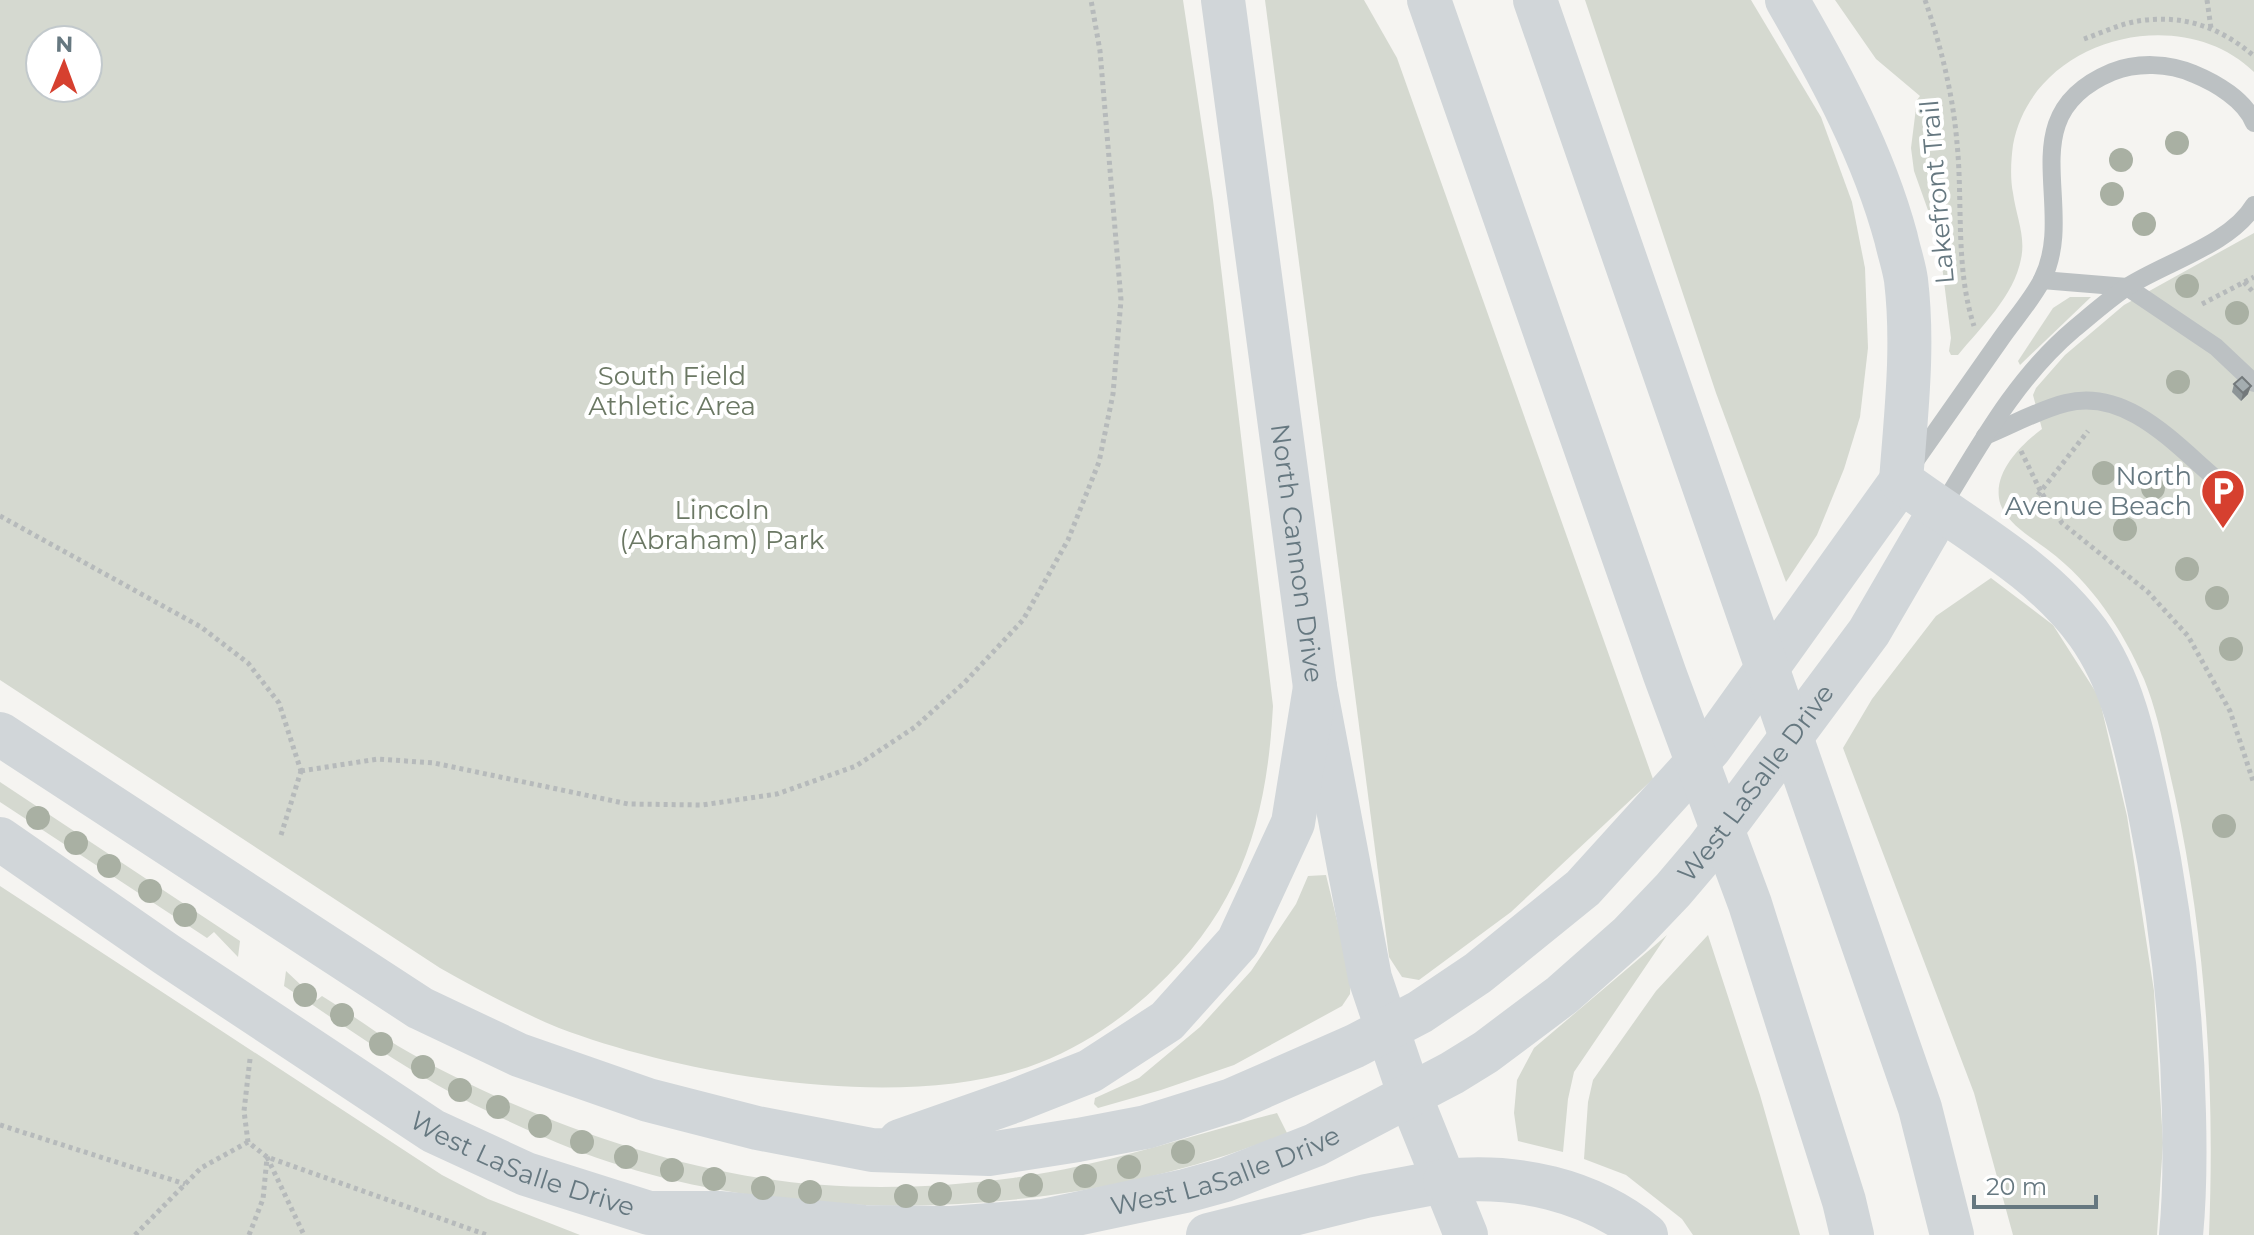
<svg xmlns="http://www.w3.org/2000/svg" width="2254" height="1235" font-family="Montserrat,sans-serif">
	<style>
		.green { fill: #d5d9d0; fill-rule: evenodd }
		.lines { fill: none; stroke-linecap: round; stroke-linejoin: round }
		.path { stroke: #b6babb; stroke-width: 5; stroke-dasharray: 4 4; stroke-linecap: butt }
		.lane { stroke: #bcc1c3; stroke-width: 18 }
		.secondary { stroke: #d1d6d9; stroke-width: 44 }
		.primary { stroke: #d1d6d9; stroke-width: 44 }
		.highway { stroke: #d1d6d9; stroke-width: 44 }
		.tree { fill: #a9b0a3 }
		.wall { fill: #8d9597 }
		.shaded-wall { fill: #73797b }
		.building { fill: #a4adb0; stroke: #73797b; stroke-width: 2 }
		.labels { text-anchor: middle; stroke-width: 8; stroke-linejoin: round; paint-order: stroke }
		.street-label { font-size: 26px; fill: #667880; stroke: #fff }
		.park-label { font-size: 26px; fill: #6b7864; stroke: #fff }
		.poi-label { font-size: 26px; fill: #667880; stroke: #fff; text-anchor: end }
	</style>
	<rect width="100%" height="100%" fill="#f5f4f1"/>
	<g class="green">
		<path d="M0,0H1183L1213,200L1273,706C1267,820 1241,908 1155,988C1121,1020 1083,1046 1039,1063C909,1114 688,1077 559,1028C518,1011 479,990 440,968L0,680ZM88,40V88H40V40Z"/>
		<polygon points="1265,0 1364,0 1397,58 1653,779 1511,912 1419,980 1402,977 1389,957"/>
		<polygon points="1585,0 1751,0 1821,117 1852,202 1865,268 1868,348 1860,417 1844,469 1817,535 1786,582 1716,393"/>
		<path d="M1835,0H2254V72C2180,0 2032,39 2013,145C2011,160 2010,178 2013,193C2016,216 2026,236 2021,259C2014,296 1981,327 1958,355H1951L1949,351L1951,338L1939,241L1914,171L1911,148L1917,100L1920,96L1876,59Z"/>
		<path d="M2254,233V1235H2209C2215,1088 2206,940 2175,796C2166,758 2159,716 2144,679C2122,629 2092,583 2048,550C2031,537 2002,521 1999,498C1995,470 2022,444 2042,429L2033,395L2036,388L2065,355L2124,305Z"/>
		<polygon points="2070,297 2091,297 2020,365 2018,361 2053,308"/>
		<polygon points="1991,578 2053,625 2099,697 2127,816 2154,991 2163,1143 2157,1235 2013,1235 1974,1093 1843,748 1872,699 1936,616"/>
		<polygon points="0,782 240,941 238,957 214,932 207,938 0,802"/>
		<polygon points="1326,875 1351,978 1350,994 1342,1006 1234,1065 1161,1090 1098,1108 1094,1104 1095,1098 1139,1078 1200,1027 1251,971 1296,904 1308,876"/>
		<polygon points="0,886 442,1175 488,1199 580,1235 0,1235"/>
		<polygon points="1667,935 1574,1072 1568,1099 1563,1152 1518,1141 1514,1113 1517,1080 1534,1048"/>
		<polygon points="1708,935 1760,1095 1800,1235 1693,1235 1682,1219 1626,1175 1584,1159 1588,1102 1593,1080 1656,991"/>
		<path d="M286,971L317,1000L322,996C348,1012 372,1030 398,1046C502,1107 640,1159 760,1178C842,1191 930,1189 1013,1178C1103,1166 1189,1136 1277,1113L1287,1133C1066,1223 765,1235 544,1137C500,1118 456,1097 415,1072C370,1045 327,1014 284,986Z"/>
	</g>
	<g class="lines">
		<g class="path">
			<path d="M1925,0C1941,46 1953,95 1957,143C1963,203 1955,268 1974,326"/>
			<polyline points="2207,0 2211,28"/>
			<path d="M2084,39C2101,33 2120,24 2138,21C2183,14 2220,27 2254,56"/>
			<polyline points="2244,282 2254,293"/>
			<polyline points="2202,304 2254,277"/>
			<polyline points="2021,451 2041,492 2062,523 2148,592 2188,636 2230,711 2254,784"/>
			<polyline points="2023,514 2088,431"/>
			<polyline points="0,516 201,627 248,663 279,703 301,771"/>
			<polyline points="301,771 378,759 434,763 628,804 702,805 777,794 856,766 915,727 965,682 1023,620 1068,540 1099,462 1113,394 1121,300 1100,51 1091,0"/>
			<polyline points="281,835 301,771"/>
			<polyline points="250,1059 244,1111 248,1142 267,1157 487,1235"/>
			<polyline points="0,1125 185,1184"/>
			<polyline points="267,1157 304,1235"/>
			<polyline points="135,1235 201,1168 248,1142"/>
			<polyline points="249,1235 263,1199 267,1158"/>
		</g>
		<g class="lane">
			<polyline points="2042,280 2127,287 2216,347 2254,383"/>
			<path d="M1985,436C2012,425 2038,410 2066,403C2126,388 2174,443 2215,478"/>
			<path d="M1913,464C1942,423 1971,381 2000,340C2013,321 2031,301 2042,280C2079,207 2007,116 2112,72C2137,62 2169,63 2194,74C2216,83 2245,100 2254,123"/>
			<path d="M1940,510C1980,445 2015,379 2074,329C2091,315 2109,299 2127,287C2164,263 2231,244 2254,205"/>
		</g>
		<path class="secondary" id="s1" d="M1223,0L1315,687L1370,978L1410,1096L1466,1235"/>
		<g class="primary">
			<polyline points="0,734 420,1008 519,1055 648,1100 757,1128 872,1150 989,1154 1078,1140 1146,1127 1232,1100 1355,1046 1420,1012 1478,973 1583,888 1710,748 1901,481"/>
			<path id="s2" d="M0,839L166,954L433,1131L526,1174L649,1213H719L864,1227L951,1228L1043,1221L1185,1191L1225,1180L1315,1145L1452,1073L1486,1052L1562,995L1630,935L1673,890L1707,850L1869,632L1940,510"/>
			<polyline points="900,1141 1014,1101 1090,1071 1167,1021 1238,942 1293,823 1315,687"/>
			<polyline points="1208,1235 1366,1196 1445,1181"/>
		</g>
		<g class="highway">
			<polyline points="1429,0 1665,675 1750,904 1844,1201 1852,1235"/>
			<polyline points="1535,0 1920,1108 1952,1235"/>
			<path d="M1787,0C1831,76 1873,153 1896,238C1899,252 1904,266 1906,280C1914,347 1906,414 1901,481C1964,528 2041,568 2088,633C2125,685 2136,748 2149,808C2170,909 2182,1011 2184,1114C2185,1154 2185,1195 2181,1235"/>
			<path d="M1445,1181C1517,1174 1589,1189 1646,1235"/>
		</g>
	</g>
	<g class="tree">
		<circle cx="2177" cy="143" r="12"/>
		<circle cx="2121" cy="160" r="12"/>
		<circle cx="2112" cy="194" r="12"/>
		<circle cx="2144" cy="224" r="12"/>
		<circle cx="2187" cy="286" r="12"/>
		<circle cx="2237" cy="313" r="12"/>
		<circle cx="2178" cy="382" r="12"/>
		<circle cx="2104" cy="473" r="12"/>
		<circle cx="2153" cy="488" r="12"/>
		<circle cx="2125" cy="529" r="12"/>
		<circle cx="2187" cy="569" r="12"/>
		<circle cx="2217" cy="598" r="12"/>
		<circle cx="2231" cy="649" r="12"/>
		<circle cx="38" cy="818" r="12"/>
		<circle cx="2224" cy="826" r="12"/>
		<circle cx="76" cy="843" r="12"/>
		<circle cx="109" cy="866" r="12"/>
		<circle cx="150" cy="891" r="12"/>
		<circle cx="185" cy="915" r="12"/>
		<circle cx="305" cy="995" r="12"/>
		<circle cx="342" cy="1015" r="12"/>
		<circle cx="381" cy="1044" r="12"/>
		<circle cx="423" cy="1067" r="12"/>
		<circle cx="460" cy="1090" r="12"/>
		<circle cx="498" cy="1107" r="12"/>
		<circle cx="540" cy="1126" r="12"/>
		<circle cx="582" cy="1142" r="12"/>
		<circle cx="1183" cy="1152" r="12"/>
		<circle cx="626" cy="1157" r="12"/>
		<circle cx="1129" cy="1167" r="12"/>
		<circle cx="672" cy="1170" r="12"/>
		<circle cx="1085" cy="1176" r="12"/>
		<circle cx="714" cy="1179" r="12"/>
		<circle cx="1031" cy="1185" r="12"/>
		<circle cx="763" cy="1188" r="12"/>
		<circle cx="989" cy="1191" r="12"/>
		<circle cx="810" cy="1192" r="12"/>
		<circle cx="940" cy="1194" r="12"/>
		<circle cx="906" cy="1196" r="12"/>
	</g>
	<polygon class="wall" points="2234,384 2248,394 2241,401 2232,392"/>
	<polygon class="shaded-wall" points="2251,386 2248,394 2241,401 2243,393"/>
	<polygon class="building" points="2242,377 2251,386 2243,393 2234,384"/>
	<defs>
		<g id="parking-pin" transform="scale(2.3)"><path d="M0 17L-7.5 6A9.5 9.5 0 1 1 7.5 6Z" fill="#d6402f" stroke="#fff"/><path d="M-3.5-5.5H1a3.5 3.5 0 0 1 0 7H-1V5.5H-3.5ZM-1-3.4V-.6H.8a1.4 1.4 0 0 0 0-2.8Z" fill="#fff"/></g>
	</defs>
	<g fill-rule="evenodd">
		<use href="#parking-pin" x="2223" y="491"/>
	</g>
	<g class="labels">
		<g class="street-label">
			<text transform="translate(1937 192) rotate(-95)" y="9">Lakefront Trail</text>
			<text dy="9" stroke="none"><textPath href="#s1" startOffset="558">North Cannon Drive</textPath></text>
			<text dy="9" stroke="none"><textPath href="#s2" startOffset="2010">West LaSalle Drive</textPath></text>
			<text dy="9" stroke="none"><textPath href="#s2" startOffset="618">West LaSalle Drive</textPath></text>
			<text dy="9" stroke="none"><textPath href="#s2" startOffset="1338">West LaSalle Drive</textPath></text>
		</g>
		<g class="park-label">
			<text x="672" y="385">South Field<tspan x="672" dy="30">Athletic Area</tspan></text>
			<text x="722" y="519">Lincoln<tspan x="722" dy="30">(Abraham) Park</tspan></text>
		</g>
		<g class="poi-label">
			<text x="2192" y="485">North<tspan x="2192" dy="30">Avenue Beach</tspan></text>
		</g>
	</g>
	<g transform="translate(64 64) rotate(1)"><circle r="38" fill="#ffffff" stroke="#c2c9cc" stroke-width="2"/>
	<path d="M0-6L14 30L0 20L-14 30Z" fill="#d6402f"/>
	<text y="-12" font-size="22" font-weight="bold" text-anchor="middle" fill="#667880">N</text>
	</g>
	<path d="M1974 1195v12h122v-12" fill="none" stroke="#667880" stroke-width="4"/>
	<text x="1986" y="1195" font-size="24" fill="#667880" stroke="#ffffff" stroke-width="6" paint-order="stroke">20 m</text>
</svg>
